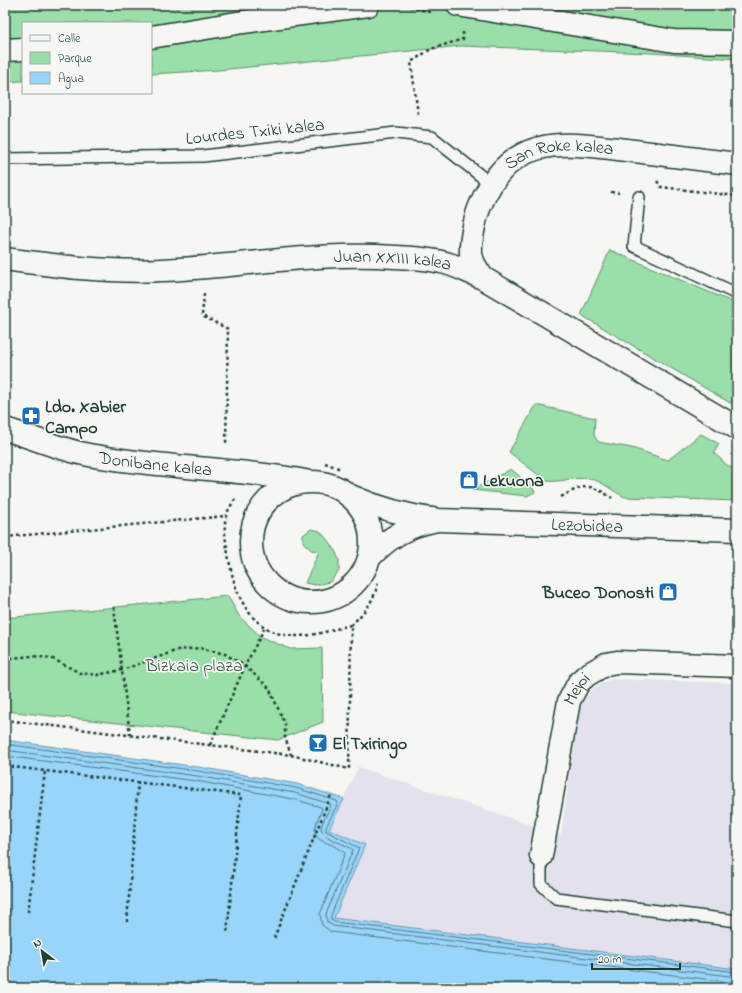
<svg xmlns="http://www.w3.org/2000/svg" width="742" height="993" font-family="'Indie Flower',sans-serif">
	<style>
		.built { fill: #e3e1ed }
		.green { fill: #9adea9; stroke: #5c8e6e }
		.water { fill: #99d4f9; stroke: #6898aa }
		.lines { fill: none; stroke-linecap: round; stroke-linejoin: round }
		.shore { stroke: #507983; stroke-width: 1 }
		.lane-casing { stroke: #1f3d34; stroke-width: 14 }
		.street-casing { stroke: #1f3d34; stroke-width: 25 }
		.path { stroke: #1f3d34; stroke-width: 2.5; stroke-dasharray: 3 3; stroke-linecap: butt }
		.lane { stroke: #f6f6f2; stroke-width: 11 }
		.street { stroke: #f6f6f2; stroke-width: 22 }
		.labels { text-anchor: middle; stroke-width: 3.5; stroke-linejoin: round; paint-order: stroke }
		.street-label { font-size: 18px; fill: #1f3d34; stroke: #f6f6f2 }
		.poi-label { font-size: 18px; font-weight: bold; fill: #1f3d34; stroke: #f6f6f2; text-anchor: start }
		.park-label { font-size: 18px; fill: #385d4b; stroke: #f6f6f2 }
	</style>
	<rect width="100%" height="100%" fill="#f6f6f2"/>
	<filter id="ink" filterUnits="userSpaceOnUse"><feTurbulence type="fractalNoise" baseFrequency=".025" numOctaves="2"/><feDisplacementMap in="SourceGraphic" scale="8" xChannelSelector="R" yChannelSelector="G"/><feConvolveMatrix kernelMatrix="1 2 1 2 8 2 1 2 1" color-interpolation-filters="sRGB"/></filter>
	<g filter="url(#ink)">
		<polygon class="built" points="613,679 737,683 737,969 334,918 365,845 329,829 358,767 561,835 579,712 584,700 591,690 601,683"/>
		<g class="green">
			<polygon points="5,5 737,5 737,59 651,53 461,46 219,70 151,74 151,23 23,23 23,81 5,82"/>
			<polygon points="610,250 737,304 737,407 581,315"/>
			<path d="M536,405L595,418L594,435L598,442L632,448L668,460L701,434L719,444L714,453L728,466L737,470V501L625,497C613,492 603,481 590,479C575,476 561,483 546,481L509,452Z"/>
			<polygon points="511,469 532,487 535,492 527,496 472,490"/>
			<polygon points="311,529 320,531 334,548 339,560 339,571 330,582 315,585 305,583 319,551 311,550 303,542 303,535"/>
			<polygon points="228,596 239,616 261,637 290,649 322,648 323,722 278,740 5,711 5,618"/>
		</g>
		<polygon class="water" points="5,740 198,767 297,784 344,799 329,829 365,845 334,918 737,969 737,988 5,988"/>
		<g class="lines">
			<g class="shore">
				<polyline points="5,744 198,771 296,788 337,801 338,803 326,827 326,831 359,848 331,915 331,919 334,922 737,972"/>
				<path d="M5,750L197,776L295,793L330,804L331,806C318,831 315,832 342,844C346,846 350,847 353,850L326,914L327,922L333,926L737,977"/>
				<path d="M5,756L196,781L293,799L321,807L322,810C303,848 327,836 345,853L320,914L322,925L331,932L737,983"/>
			</g>
			<g class="lane-casing">
				<g id="lane">
					<polyline points="5,159 203,156 396,133 432,137 491,184"/>
					<polyline points="639,197 634,246 737,294"/>
					<polyline points="541,856 541,884 556,898 737,921"/>
				</g>
			</g>
			<g class="street-casing">
				<g id="street">
					<polyline points="458,5 674,41 737,42"/>
					<polyline points="151,37 243,22 368,5"/>
					<polyline points="5,50 23,49"/>
					<path id="s1" d="M5,259C57,266 109,273 162,270C240,267 317,251 395,257C414,258 434,259 452,265C462,269 473,274 483,278L737,428"/>
					<path id="s2" d="M483,278C478,271 472,263 471,254C470,242 475,218 480,206C512,130 567,143 634,151C669,155 703,160 737,164"/>
					<path id="s3" d="M5,429C31,437 62,450 89,455C161,468 234,468 305,481"/>
					<circle cx="311" cy="542" r="60"/>
					<path id="s4" d="M348,495C378,508 406,516 438,520L737,530"/>
					<path d="M370,557C388,538 407,526 433,521"/>
					<path id="s5" d="M541,856L569,701L579,682L587,675L606,664L617,662L737,666"/>
				</g>
			</g>
			<g class="path">
				<polyline points="404,5 433,13"/>
				<polyline points="418,114 411,62 431,49 463,39 463,32"/>
				<polyline points="657,181 661,187 737,196"/>
				<polyline points="611,192 619,193"/>
				<polyline points="204,294 202,316 228,329 226,445"/>
				<polyline points="325,463 341,469"/>
				<path d="M561,497C584,484 590,483 612,498"/>
				<polyline points="5,537 226,516"/>
				<polyline points="114,607 130,735"/>
				<path d="M351,625C364,613 375,600 378,582"/>
				<polyline points="5,661 12,658 32,656 51,658 80,673 97,675 122,670 178,650 200,648 225,654 245,666 269,688 285,724 285,737 291,755"/>
				<path d="M5,720L291,755L349,769L351,625C327,631 302,641 277,633C243,621 233,585 228,554C226,541 223,529 226,517C227,511 232,504 236,498"/>
				<polyline points="210,745 245,666 265,627"/>
				<polyline points="5,766 241,795 227,933"/>
				<polyline points="28,912 45,771"/>
				<polyline points="127,922 138,782"/>
				<polyline points="274,938 331,795"/>
			</g>
			<use href="#lane" class="lane"/>
			<use href="#street" class="street"/>
		</g>
	</g>
	<defs>
		<g id="pharmacy-square" transform="scale(1)"><rect x="-9" y="-9" width="18" height="18" rx="4" fill="#1f6fb2" stroke="#f6f6f2"/><path d="M-2-6h4v4h4v4h-4v4h-4v-4h-4v-4h4Z" fill="#fff"/></g>
		<g id="shop-square" transform="scale(1)"><rect x="-9" y="-9" width="18" height="18" rx="4" fill="#1f6fb2" stroke="#f6f6f2"/><path d="M-5-2.5h2.3a2.7 3.5 0 0 1 5.4 0H5L5.5 6h-11ZM-1.5-2.5h3a1.5 2.3 0 0 0-3 0Z" fill="#fff"/></g>
		<g id="bar-square" transform="scale(1)"><rect x="-9" y="-9" width="18" height="18" rx="4" fill="#1f6fb2" stroke="#f6f6f2"/><path d="M-6-5H6L.8 .8V4.5H3.5V6h-7V4.5H-.8V.8Z" fill="#fff"/></g>
	</defs>
	<g fill-rule="evenodd">
		<use href="#pharmacy-square" x="31" y="416"/>
		<use href="#shop-square" x="469" y="480"/>
		<use href="#shop-square" x="668" y="592"/>
		<use href="#bar-square" x="318" y="743"/>
	</g>
	<g class="labels">
		<g class="street-label">
			<text transform="translate(255 131) rotate(-6)" y="6">Lourdes Txiki kalea</text>
			<text dy="6" stroke="none"><textPath href="#s2" startOffset="181">San Roke kalea</textPath></text>
			<text dy="6" stroke="none"><textPath href="#s1" startOffset="389">Juan XXIII kalea</textPath></text>
			<text dy="6" stroke="none"><textPath href="#s3" startOffset="155">Donibane kalea</textPath></text>
			<text dy="6" stroke="none"><textPath href="#s4" startOffset="243">Lezobidea</textPath></text>
			<text dy="6" stroke="none"><textPath href="#s5" startOffset="172">Meipi</textPath></text>
		</g>
		<g class="poi-label">
			<text x="45" y="412">Ldo. Xabier<tspan x="45" dy="21">Campo</tspan></text>
			<text x="483" y="486">Lekuona</text>
			<text x="654" y="598" text-anchor="end">Buceo Donosti</text>
			<text x="332" y="749">El Txiringo</text>
		</g>
		<g class="park-label">
			<text x="194" y="671">Bizkaia plaza</text>
		</g>
	</g>
	<rect width="742" height="993" fill="none" stroke="#f6f6f2" stroke-width="20"/>
	<rect x="10" y="10" width="722" height="973" fill="none" stroke="#1f3d34" stroke-width="1.5" filter="url(#ink)"/>
	<rect x="22" y="22" width="130" height="72" fill="#f6f6f2" stroke="#a0aca6"/>
	<rect x="30" y="35" width="20" height="6" fill="#f6f6f2" stroke="#a0aca6"/>
	<text x="58" y="42" font-size="12" fill="#1f3d34">Calle</text>
	<rect x="30" y="52" width="20" height="12" fill="#9adea9" stroke="#a0aca6"/>
	<text x="58" y="62" font-size="12" fill="#1f3d34">Parque</text>
	<rect x="30" y="72" width="20" height="12" fill="#99d4f9" stroke="#a0aca6"/>
	<text x="58" y="82" font-size="12" fill="#1f3d34">Agua</text>
	<g transform="translate(42 951) rotate(329)" stroke="#f6f6f2" stroke-width="3" paint-order="stroke">
	<path d="M0-3L7 15L0 10L-7 15Z" fill="#1f3d34"/>
	<text y="-6" font-size="11" font-weight="bold" text-anchor="middle" fill="#1f3d34">N</text>
	</g>
	<path d="M592 963v6h88v-6" fill="none" stroke="#1f3d34" stroke-width="2"/>
	<text x="598" y="963" font-size="12" fill="#1f3d34" stroke="#f6f6f2" stroke-width="3" paint-order="stroke">20 m</text>
</svg>
